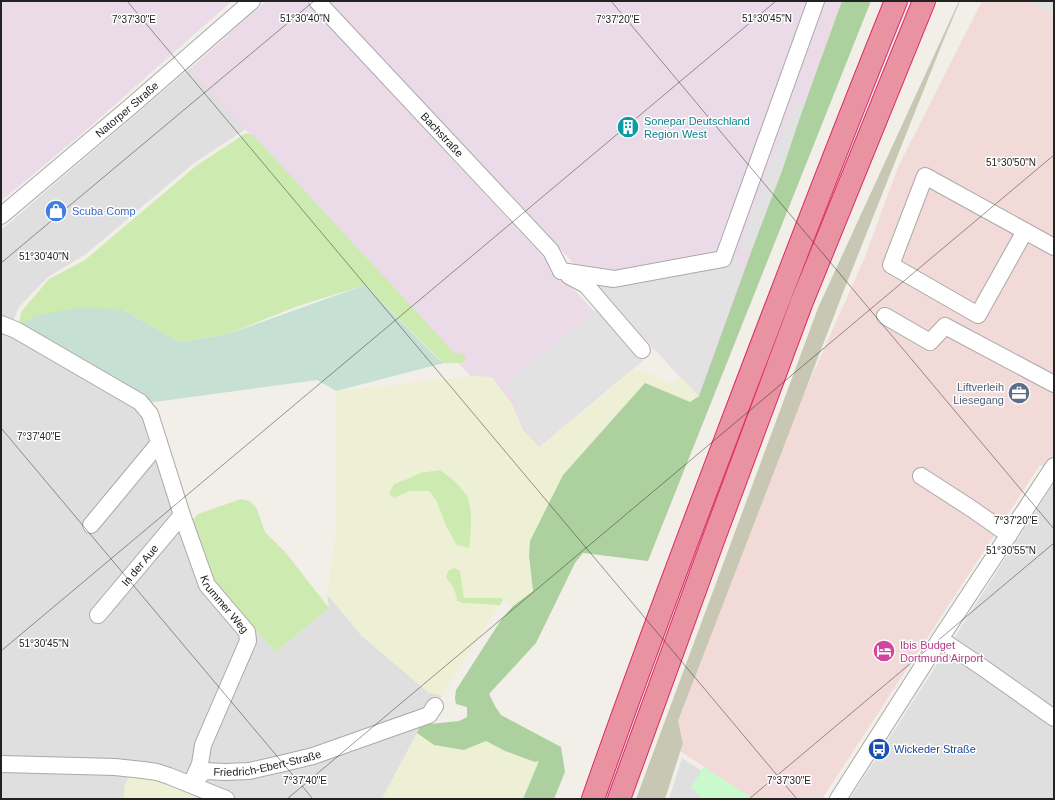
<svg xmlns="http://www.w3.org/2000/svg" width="1055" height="800" font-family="Helvetica,sans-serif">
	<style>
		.residential { fill: #e0dfdf }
		.commercial { fill: #f2dad9 }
		.industrial { fill: #ebdbe8 }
		.construction { fill: #c7c7b4 }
		.farmland { fill: #eef0d5 }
		.grass { fill: #cdebb0 }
		.forest { fill: #add19e }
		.wetland { fill: #c6e0d4 }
		.park { fill: #c8facc }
		.parking { fill: #e2e2e2 }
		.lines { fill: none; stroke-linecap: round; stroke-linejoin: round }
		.minor-casing { stroke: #a9a9a9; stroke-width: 18 }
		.highway-casing { stroke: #dc2a67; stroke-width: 24 }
		.minor { stroke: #fff; stroke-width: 16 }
		.highway { stroke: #e892a2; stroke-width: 22 }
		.ticks { fill: none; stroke: #222; stroke-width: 1; stroke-opacity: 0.45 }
		.labels { text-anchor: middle; stroke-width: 3; stroke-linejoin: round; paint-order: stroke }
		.street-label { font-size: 11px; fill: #222; stroke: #fff }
		.culture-label { font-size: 11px; fill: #0d838f; stroke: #fff; text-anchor: start }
		.shop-label { font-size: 11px; fill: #366cbe; stroke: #fff; text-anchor: start }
		.service-label { font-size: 11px; fill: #4e5e75; stroke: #fff; text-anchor: end }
		.hotel-label { font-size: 11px; fill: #b23c85; stroke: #fff; text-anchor: start }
		.transit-label { font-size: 11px; fill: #164399; stroke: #fff; text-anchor: start }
		.ticks-label { font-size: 10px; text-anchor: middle; fill: #222; stroke: #fff; stroke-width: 3; stroke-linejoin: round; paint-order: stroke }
	</style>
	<rect width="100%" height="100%" fill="#f2efe9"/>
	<g class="residential">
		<polygon points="190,68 246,129 194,163 86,254 48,277 19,307 12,323 156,410 191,522 217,588 276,652 329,608 327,594 362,636 428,692 442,696 420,725 417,733 382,799 210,799 124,787 124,799 1,799 1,230"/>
		<polygon points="1054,483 1054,799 850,799"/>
		<polygon points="682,758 745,799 669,799"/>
	</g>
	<polygon class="commercial" points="982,1 1054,1 1054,474 1040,465 822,799 753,799 680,751 683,742 678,721 795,414 865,257 898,167"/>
	<g class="industrial">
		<polygon points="1,1 232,1 84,132 1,201"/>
		<polygon points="266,1 306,1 641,362 537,449 190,69"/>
		<polygon points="327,1 842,1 822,58 699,397"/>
	</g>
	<polygon class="construction" points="959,1 960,1 942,44 844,290 678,721 683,743 665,799 636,799 818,308"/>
	<g class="farmland">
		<polygon points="643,370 673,385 681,377 699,396 690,402 529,556 533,591 513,606 503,600 493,615 442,696 428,692 362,636 327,594 336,532 336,391 474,376 492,377 512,404 523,430 539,447 631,372"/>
		<polygon points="417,733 434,745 464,750 486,741 505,751 540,761 523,799 382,799"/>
		<polygon points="129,775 148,777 210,799 124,799 124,787"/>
	</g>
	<g class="grass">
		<polygon points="246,133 254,136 448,346 454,353 463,354 466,358 463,363 444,363 436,356 365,285 298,306 228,334 180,342 121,309 19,326 21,312 49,279 85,260 196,166"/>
		<path d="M440,470C450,477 460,485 467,496C473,506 471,536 469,548L457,545L447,528L436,500L429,491H409L394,498L389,494L394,484L410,478L420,473Z"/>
		<polygon points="241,499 250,501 257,509 265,532 286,553 329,608 276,652 217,588 211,579 191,522 198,514"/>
		<path d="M455,568L460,571L464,598H502L503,600L500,605L463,603L457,601C456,590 452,586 446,577L449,570Z"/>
	</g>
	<polygon class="forest" points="842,1 871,1 648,561 583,553 575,563 536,643 489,694 495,706 501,715 561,747 565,772 554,799 523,799 539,761 535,762 505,751 486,741 464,750 434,745 417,733 420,725 459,721 467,717 467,707 456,704 455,698 456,690 501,620 513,606 533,591 529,556 530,541 563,475 645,383 690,402 699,396"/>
	<polygon class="wetland" points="365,285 436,357 444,363 336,391 317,380 147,403 19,326 36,316 76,308 121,309 180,342 228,334"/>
	<polygon class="park" points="704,767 753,799 702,799 691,787"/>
	<g class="parking">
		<polygon points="1028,1 1054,1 1054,16"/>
		<polygon points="805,102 782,171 752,249 741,252 743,241 793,105"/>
		<polygon points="736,261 741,276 698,393 622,313 604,290 628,280"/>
		<polygon points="597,309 643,361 539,445 524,429 506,381 552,347"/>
	</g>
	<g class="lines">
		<g class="minor-casing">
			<g id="minor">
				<path id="s1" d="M317,1L551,251L561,271"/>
				<path id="s2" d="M1,216L130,107L252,1"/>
				<polyline points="1025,231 978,315 891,265 925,176 1054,247"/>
				<polyline points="561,271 614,279 723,259 816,1"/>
				<polyline points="569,276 586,285 642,350"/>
				<polyline points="885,316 930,342 945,326 1054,384"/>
				<path id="s3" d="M1,324L16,330L140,402L150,414L182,515L207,585L247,632L248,641L203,745L200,764L191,784"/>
				<polyline points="921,476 972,509 1009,535"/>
				<polyline points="91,525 159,443"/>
				<path id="s4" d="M98,615L182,515"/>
				<polyline points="940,639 979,665 1054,718"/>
				<polyline points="1,764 115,767 143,770 157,772 169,776 226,799"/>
				<path id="s5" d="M194,782L204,771L226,772L249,771L280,764L313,756L429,715L435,706"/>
				<polyline points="838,799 940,639 1054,466"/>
			</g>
		</g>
		<g class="highway-casing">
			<g id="highway">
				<path d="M593,799C636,676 682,554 728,433C783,288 838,144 896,1"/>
				<polyline points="619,799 714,538 801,304 924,1"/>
			</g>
		</g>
		<use href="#minor" class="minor"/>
		<use href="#highway" class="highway"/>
	</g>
	<path class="ticks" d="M127,1L797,799M611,1L1054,529M1,263L314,1M1,428L313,799M1,651L776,1M287,799L1054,155M749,799L1054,543"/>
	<defs>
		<g id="building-disc" transform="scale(1.15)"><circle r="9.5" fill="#0f9aa8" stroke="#fff"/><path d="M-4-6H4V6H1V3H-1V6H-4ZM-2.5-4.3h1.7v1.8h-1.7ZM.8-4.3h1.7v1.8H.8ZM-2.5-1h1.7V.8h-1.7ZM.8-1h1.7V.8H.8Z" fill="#fff"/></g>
		<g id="shop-disc" transform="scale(1.15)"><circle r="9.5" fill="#3f7fe0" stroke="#fff"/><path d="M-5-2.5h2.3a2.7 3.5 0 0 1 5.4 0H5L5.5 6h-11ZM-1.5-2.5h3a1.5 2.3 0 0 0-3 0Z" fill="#fff"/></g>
		<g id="office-disc" transform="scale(1.15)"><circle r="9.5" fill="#5c6f8a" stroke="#fff"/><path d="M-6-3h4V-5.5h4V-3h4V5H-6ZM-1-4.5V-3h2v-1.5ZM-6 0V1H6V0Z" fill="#fff"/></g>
		<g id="hotel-disc" transform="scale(1.15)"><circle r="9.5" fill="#d1479c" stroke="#fff"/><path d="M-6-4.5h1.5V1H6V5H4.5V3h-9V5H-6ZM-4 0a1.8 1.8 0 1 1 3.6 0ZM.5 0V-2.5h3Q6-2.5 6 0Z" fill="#fff"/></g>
		<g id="bus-disc" transform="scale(1.15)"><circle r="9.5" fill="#1a4fb4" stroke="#fff"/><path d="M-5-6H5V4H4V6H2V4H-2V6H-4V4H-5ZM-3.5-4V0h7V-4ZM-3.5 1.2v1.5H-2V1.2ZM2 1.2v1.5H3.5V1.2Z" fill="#fff"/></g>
	</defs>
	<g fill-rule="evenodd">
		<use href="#building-disc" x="628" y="127"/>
		<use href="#shop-disc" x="56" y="211"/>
		<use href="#office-disc" x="1019" y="393"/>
		<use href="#hotel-disc" x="884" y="651"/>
		<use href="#bus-disc" x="879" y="749"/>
	</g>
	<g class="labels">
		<g class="street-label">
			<text dy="4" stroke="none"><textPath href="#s2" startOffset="165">Natorper Straße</textPath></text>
			<text dy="4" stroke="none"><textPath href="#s1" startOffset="183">Bachstraße</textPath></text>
			<text dy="4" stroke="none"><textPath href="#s4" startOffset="65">In der Aue</textPath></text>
			<text dy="4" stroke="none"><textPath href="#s3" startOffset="381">Krummer Weg</textPath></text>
			<text dy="4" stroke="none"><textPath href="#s5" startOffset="79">Friedrich-Ebert-Straße</textPath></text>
		</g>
		<g class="culture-label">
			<text x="644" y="125">Sonepar Deutschland<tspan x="644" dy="13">Region West</tspan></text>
		</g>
		<g class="shop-label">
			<text x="72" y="215">Scuba Comp</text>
		</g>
		<g class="service-label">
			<text x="1004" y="391">Liftverleih<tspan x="1004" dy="13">Liesegang</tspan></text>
		</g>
		<g class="hotel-label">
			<text x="900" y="649">Ibis Budget<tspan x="900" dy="13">Dortmund Airport</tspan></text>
		</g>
		<g class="transit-label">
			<text x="894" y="753">Wickeder Straße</text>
		</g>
	</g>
	<g class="ticks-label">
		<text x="305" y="22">51°30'40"N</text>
		<text x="767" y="22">51°30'45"N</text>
		<text x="134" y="23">7°37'30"E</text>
		<text x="618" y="23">7°37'20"E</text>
		<text x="1011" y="166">51°30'50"N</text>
		<text x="44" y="260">51°30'40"N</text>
		<text x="39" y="440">7°37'40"E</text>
		<text x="1016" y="524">7°37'20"E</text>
		<text x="1011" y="554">51°30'55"N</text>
		<text x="44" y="647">51°30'45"N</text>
		<text x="305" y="784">7°37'40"E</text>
		<text x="789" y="784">7°37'30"E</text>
	</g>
	<rect width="1055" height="800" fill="none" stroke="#222222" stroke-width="4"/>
</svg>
